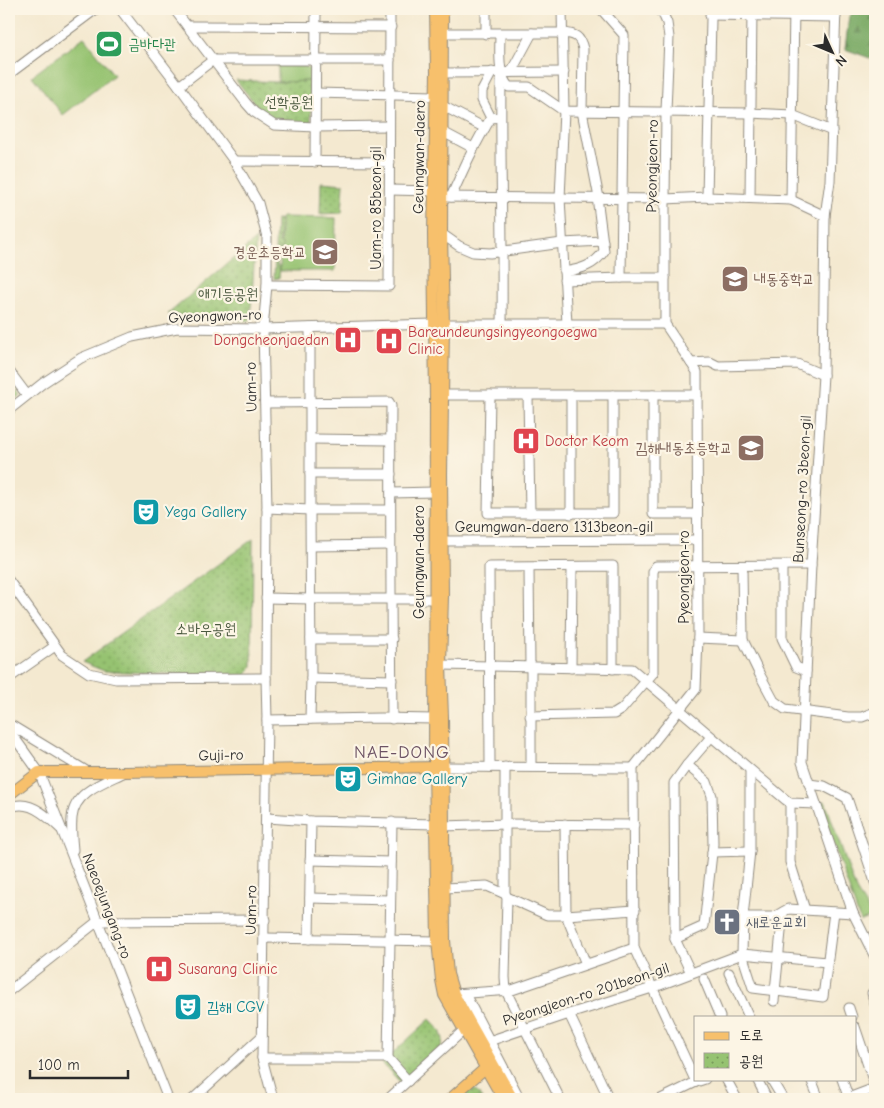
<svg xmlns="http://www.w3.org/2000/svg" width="884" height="1108" font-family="'Comic Neue','Poor Story',sans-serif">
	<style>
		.grass { fill: #96c371; stroke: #60774e }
		.forest { fill: url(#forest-firs); stroke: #526a47 }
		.park { fill: url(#park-dots); stroke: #60774e }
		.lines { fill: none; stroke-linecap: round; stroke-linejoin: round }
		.minor-casing { stroke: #908a7e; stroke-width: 11 }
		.major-casing { stroke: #908a7e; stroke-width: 12 }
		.minor { stroke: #fff; stroke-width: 9 }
		.major { stroke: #f7c06c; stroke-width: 10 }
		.labels { text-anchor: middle; stroke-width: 4.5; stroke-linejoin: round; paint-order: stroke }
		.leisure-label { font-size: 15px; fill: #27864d; stroke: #fcf5e5; text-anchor: start }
		.park-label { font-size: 15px; fill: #4b5940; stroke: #fcf5e5 }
		.street-label { font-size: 15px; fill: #2b2b2b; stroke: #fcf5e5 }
		.education-label { font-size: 15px; fill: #785e54; stroke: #fcf5e5; text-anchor: end }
		.health-label { font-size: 15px; fill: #be3a42; stroke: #fcf5e5; text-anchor: start }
		.culture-label { font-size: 15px; fill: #0d838f; stroke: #fcf5e5; text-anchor: start }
		.worship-label { font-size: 15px; fill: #5b616d; stroke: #fcf5e5; text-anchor: start }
		.quarter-label { font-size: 18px; letter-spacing: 1px; fill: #6d5364; stroke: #fcf5e5 }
	</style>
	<defs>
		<pattern id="forest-firs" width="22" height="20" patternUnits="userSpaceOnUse" patternTransform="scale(1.25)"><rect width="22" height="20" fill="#78a963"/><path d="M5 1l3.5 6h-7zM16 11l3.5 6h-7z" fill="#638a52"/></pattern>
		<pattern id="park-dots" width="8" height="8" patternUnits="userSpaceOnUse" patternTransform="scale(1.25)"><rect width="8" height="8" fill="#96c371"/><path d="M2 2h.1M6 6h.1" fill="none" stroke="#7b9f5d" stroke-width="1.8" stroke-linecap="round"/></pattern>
	</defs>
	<rect width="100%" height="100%" fill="#fcf5e5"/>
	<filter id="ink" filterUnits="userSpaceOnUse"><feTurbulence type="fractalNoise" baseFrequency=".02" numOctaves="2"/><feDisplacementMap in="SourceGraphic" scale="10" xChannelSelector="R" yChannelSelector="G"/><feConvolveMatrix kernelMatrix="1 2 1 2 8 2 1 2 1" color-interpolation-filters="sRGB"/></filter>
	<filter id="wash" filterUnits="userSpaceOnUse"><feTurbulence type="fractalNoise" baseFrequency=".0096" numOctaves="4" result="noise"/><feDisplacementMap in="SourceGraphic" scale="20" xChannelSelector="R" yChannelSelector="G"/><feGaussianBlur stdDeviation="1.12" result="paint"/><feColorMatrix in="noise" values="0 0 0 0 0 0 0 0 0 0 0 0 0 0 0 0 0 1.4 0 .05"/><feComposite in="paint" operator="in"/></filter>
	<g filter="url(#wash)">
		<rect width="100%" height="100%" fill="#f4e9d0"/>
		<g class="grass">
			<polygon points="84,37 114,75 63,115 32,76"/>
			<polygon points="278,65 305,66 310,69 311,81 278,82"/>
			<polygon points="281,217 336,218 335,271 280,271"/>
			<polygon points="825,801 856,890 872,917 860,921 819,802"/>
		</g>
		<polygon class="forest" points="859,9 875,9 875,60 845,49 849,16"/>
		<g class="park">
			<polygon points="236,80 278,82 311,81 311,123 278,123 260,110"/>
			<polygon points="321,182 344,184 342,213 320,214"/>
			<polygon points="280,219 279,243 282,244 282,249 278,250 277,266 280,266 279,278 274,279 276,220"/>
			<polygon points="256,239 250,321 168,314"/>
			<polygon points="9,378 21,395 9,404"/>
			<polygon points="253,539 252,666 245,677 104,671 82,662"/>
			<polygon points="430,1019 440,1030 443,1039 441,1050 400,1082 382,1063"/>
			<path d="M467,1089C476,1088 478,1093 482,1099H456Z"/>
		</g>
	</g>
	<g filter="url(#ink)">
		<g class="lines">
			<g class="minor-casing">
				<g id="minor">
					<polyline points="120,9 179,86 234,161 258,203 267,237 267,285 263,329 267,508 266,678 267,720 262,1058 273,1099"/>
					<polyline points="174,9 246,103 254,112 274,125 315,127 389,126"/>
					<polyline points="486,9 486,34"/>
					<polyline points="562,9 564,111 560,198 567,324"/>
					<polyline points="601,9 624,35 621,278"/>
					<polyline points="658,9 664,16 667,23 669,37 666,111 665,199 665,324 697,372 698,638 696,689 633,768 634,948 696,1082"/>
					<polyline points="836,9 830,181 825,216 823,375 811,565 802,762 853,913 875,957"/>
					<polyline points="710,15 836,17"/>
					<polyline points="187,26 391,27"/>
					<path d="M442,33H563C575,34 580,36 583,49L582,111L599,198"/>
					<path d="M500,34C500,50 497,75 509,87H529L564,111L750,113L792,115L832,131"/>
					<polyline points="511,72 532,33"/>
					<polyline points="443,73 564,72"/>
					<polyline points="9,74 96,9"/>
					<path d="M501,75C500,158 503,241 502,324"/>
					<polyline points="179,86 213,60 390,60"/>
					<polyline points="316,93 434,96"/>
					<polyline points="443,106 485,128"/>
					<polyline points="491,118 482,100 482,91 492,72"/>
					<polyline points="443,132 473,148"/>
					<polyline points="234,161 390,162"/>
					<polyline points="315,162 316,9"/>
					<polyline points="390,190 434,191"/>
					<polyline points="442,197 665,199 707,197 791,200 825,216"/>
					<path d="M451,197C463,170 475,143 491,118L500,117"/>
					<polyline points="707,197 711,19 710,9"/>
					<polyline points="750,198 752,9"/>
					<polyline points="791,200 794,9"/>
					<polyline points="442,234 459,246 473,252 490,253 562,243 603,241"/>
					<path d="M564,272C581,269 594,266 604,251L597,197"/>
					<polyline points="564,280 621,278 665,278"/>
					<polyline points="267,285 389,286 390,9"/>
					<polyline points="691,363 710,362 718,366 797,364 823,375"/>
					<polyline points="9,371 27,395"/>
					<polyline points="443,395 697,395"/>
					<polyline points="490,395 488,513 613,513 613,395"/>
					<polyline points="571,395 571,514"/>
					<polyline points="653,395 653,514 697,514"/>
					<polyline points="528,396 530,513"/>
					<path d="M265,403L389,402L391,406C390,510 391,614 392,719"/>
					<polyline points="9,410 43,383 81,358 132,337 177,328 263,329 433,324 665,324"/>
					<polyline points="311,439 390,440"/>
					<polyline points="310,474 391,474"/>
					<polyline points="391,493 434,492"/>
					<polyline points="267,508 310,510 390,510"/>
					<polyline points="442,541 697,540"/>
					<polyline points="311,546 390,545"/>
					<polyline points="742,566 743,640 760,675 774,701 785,709 848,717 862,717 875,712"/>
					<polyline points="782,566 782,638 796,667 806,671"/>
					<polyline points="529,568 530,667"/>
					<polyline points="9,581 62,655 89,673 116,679 266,678"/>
					<polyline points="266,598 311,599 434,599"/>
					<polyline points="698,638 743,640"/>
					<polyline points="311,639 392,639"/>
					<polyline points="441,665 632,669 786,800 790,803 816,804"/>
					<polyline points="571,668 572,567"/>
					<polyline points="9,678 55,646"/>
					<polyline points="311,678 392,680"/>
					<polyline points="530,716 614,714 622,709 653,673 653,572 654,569 656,566 811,565"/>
					<polyline points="310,719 311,678 310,510 310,328"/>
					<polyline points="267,720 381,718 434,719"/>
					<polyline points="9,724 88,772"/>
					<polyline points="9,730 39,772 168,1099"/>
					<polyline points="442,767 633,768"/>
					<polyline points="490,767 489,567 613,566 613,669"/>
					<polyline points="505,767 505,894"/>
					<polyline points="531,767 531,668"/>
					<polyline points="750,770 750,851 743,917 742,954 753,988 823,997 834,912"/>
					<polyline points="809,784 824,786 847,798 875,882"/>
					<polyline points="790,803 790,862 805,910"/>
					<path d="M9,807C12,806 17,805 21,805C36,805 50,819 61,829"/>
					<polyline points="267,818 311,821 435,824"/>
					<polyline points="392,822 388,1058 408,1081"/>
					<polyline points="565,824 566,915 586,964"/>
					<polyline points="444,826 505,824 634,825"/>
					<path d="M73,850C72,840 71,829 72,818C74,791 105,782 125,772"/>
					<polyline points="712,852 750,851"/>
					<polyline points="310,860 391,862"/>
					<polyline points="444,888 487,886 505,894 507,897 547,915 566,915 635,910"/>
					<polyline points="507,897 505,977 506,991 560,1099"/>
					<polyline points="310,898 390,900"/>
					<polyline points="743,917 774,917 788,909 853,913"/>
					<polyline points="265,938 437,941"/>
					<polyline points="309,939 311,821"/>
					<polyline points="675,939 704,926 713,844 712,796 707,782 687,765"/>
					<polyline points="691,973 675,939 674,783 687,765 711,737"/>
					<polyline points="729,973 749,1017"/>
					<polyline points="704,979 720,1017"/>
					<polyline points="9,991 98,921 265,920"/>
					<polyline points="872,993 875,1004"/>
					<polyline points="454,994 512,990 634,948"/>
					<polyline points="465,994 520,1099"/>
					<polyline points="774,1001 783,912"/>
					<polyline points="849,1008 852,1017"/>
					<polyline points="569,1014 609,1099"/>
					<polyline points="855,1027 875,1086"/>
					<polyline points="489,1041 569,1014 652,988 742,954 827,962"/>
					<polyline points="262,1058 388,1058"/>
					<polyline points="726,1079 737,1099"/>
					<polyline points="757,1079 767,1099"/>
					<polyline points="771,1079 783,1099"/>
					<polyline points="811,1079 819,1099"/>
					<polyline points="842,1079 849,1099"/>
					<polyline points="193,1099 262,1036"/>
					<polyline points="388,1099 464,1030"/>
					<polyline points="661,1099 696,1082 705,1079"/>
					<polyline points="846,1099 875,1088"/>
				</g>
			</g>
			<g class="major-casing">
				<g id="major">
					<polyline points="435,9 436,72 433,233 435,401 434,767 437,941 441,980 444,995 503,1099"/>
					<polyline points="443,9 442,234 444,325 442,474 443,596 441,665 443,717 445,940 448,974 454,994 513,1099"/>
					<polyline points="9,795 39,772 125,772 439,767"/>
					<polyline points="450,1099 490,1064"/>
				</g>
			</g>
			<use href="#minor" class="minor"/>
			<use href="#major" class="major"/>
		</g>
	</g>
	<defs>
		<g id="stadium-square" transform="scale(1.4375)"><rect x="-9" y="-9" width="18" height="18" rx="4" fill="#2e9e5b" stroke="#fcf5e5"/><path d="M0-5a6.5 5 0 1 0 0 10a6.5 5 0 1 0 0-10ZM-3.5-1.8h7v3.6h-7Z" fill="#fff"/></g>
		<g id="school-square" transform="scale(1.4375)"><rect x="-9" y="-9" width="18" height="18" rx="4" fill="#8d6e63" stroke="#fcf5e5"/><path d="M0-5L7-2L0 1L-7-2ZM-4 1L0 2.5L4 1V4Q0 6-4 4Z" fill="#fff"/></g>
		<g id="hospital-square" transform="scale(1.4375)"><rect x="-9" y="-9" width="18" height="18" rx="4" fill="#e0444e" stroke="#fcf5e5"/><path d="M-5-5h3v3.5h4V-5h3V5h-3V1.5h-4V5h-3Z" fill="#fff"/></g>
		<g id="theatre-square" transform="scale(1.4375)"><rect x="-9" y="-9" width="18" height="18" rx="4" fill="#0f9aa8" stroke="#fcf5e5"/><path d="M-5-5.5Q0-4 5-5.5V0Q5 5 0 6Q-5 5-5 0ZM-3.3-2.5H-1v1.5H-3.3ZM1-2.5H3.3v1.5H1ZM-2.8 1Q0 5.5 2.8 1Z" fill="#fff"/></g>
		<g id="church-square" transform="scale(1.4375)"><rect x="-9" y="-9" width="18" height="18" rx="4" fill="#6b7280" stroke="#fcf5e5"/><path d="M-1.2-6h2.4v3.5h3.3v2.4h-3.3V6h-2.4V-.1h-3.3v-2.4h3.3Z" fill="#fff"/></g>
	</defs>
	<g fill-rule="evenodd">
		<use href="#stadium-square" x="109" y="44"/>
		<use href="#school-square" x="325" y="252"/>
		<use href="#school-square" x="735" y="279"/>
		<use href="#hospital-square" x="348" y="340"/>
		<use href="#hospital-square" x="389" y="341"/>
		<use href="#hospital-square" x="526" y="441"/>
		<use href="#school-square" x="751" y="448"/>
		<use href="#theatre-square" x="146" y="512"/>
		<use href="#theatre-square" x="348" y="779"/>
		<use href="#church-square" x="727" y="922"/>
		<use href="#hospital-square" x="159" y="969"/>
		<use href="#theatre-square" x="188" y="1007"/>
	</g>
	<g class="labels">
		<g class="leisure-label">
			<text x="128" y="49">금바다관</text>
		</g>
		<g class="park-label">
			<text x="289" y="107">선학공원</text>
			<text x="228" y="299">애기등공원</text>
			<text x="206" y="634">소바우공원</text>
		</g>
		<g class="street-label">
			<text transform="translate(419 157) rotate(-89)" y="5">Geumgwan-daero</text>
			<text transform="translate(652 166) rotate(-89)" y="5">Pyeongjeon-ro</text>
			<text transform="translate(376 208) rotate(-90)" y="5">Uam-ro 85beon-gil</text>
			<text transform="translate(215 316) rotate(-2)" y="5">Gyeongwon-ro</text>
			<text transform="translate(251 387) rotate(-91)" y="5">Uam-ro</text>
			<text transform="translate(802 489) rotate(-87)" y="5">Bunseong-ro 3beon-gil</text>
			<text x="554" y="532">Geumgwan-daero 1313beon-gil</text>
			<text transform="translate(419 562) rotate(-90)" y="5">Geumgwan-daero</text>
			<text transform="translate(684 577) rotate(-90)" y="5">Pyeongjeon-ro</text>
			<text transform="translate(221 755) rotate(-1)" y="5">Guji-ro</text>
			<text transform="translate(107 906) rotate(69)" y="5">Naeoejungang-ro</text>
			<text transform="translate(251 910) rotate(-89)" y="5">Uam-ro</text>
			<text transform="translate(586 994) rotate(-18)" y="5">Pyeongjeon-ro 201beon-gil</text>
		</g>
		<g class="education-label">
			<text x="306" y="257">경운초등학교</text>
			<text x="754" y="284" text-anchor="start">내동중학교</text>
			<text x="732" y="453">김해내동초등학교</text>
		</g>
		<g class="health-label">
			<text x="408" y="337">Bareundeungsingyeongoegwa<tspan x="408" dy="17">Clinic</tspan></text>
			<text x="329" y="345" text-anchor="end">Dongcheonjaedan</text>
			<text x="545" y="446">Doctor Keom</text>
			<text x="178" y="974">Susarang Clinic</text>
		</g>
		<g class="culture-label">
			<text x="165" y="517">Yega Gallery</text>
			<text x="367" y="784">Gimhae Gallery</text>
			<text x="207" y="1012">김해 CGV</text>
		</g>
		<g class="worship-label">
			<text x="746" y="927">새로운교회</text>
		</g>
		<g class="quarter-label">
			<text x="402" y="758">NAE-DONG</text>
		</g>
	</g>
	<rect width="884" height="1108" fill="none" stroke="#fcf5e5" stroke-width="30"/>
	<rect x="694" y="1016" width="162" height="65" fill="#fcf5e5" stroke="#a8a49b"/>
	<rect x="704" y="1032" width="25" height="8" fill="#f7c06c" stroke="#a8a49b"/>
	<text x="739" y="1040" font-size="15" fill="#2b2b2b">도로</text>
	<rect x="704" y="1053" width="25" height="15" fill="url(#park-dots)" stroke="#a8a49b"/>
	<text x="739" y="1066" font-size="15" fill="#2b2b2b">공원</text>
	<g transform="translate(832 52) rotate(134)" stroke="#fcf5e5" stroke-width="4" paint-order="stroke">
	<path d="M0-4L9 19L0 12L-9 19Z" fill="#2b2b2b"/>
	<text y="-8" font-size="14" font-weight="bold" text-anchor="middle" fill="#2b2b2b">N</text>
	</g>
	<path d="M30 1070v8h98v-8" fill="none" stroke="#2b2b2b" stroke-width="2.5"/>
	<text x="38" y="1070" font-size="15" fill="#2b2b2b" stroke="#fcf5e5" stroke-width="4" paint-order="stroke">100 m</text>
</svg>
